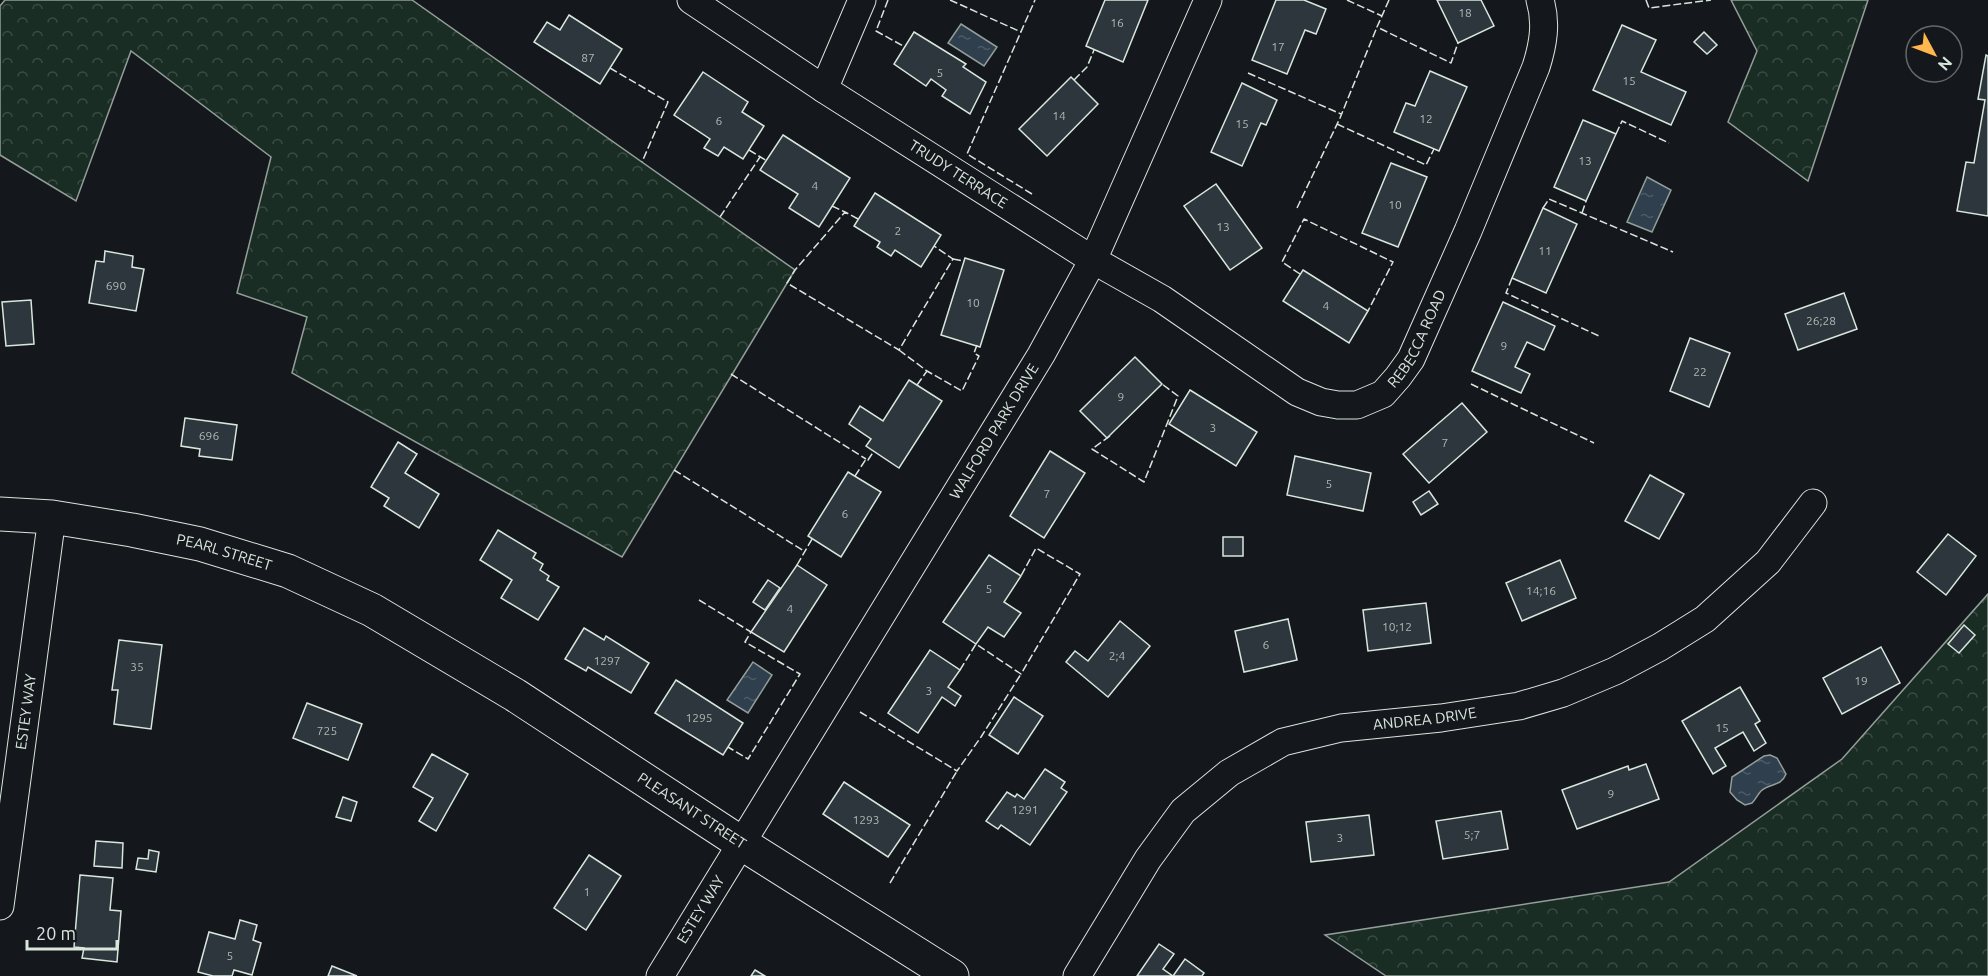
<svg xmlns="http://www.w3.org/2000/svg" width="1988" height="976" font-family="Ubuntu,sans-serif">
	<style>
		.forest { fill: url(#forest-crowns); stroke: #939e99; stroke-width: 1.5 }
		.water { fill: url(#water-ripples); stroke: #939e99; stroke-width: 1.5 }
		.building { fill: #2c363c; stroke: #d8e6dc; stroke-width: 1.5 }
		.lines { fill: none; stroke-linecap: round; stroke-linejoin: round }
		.minor-casing { stroke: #d8e6dc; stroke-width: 29 }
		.secondary-casing { stroke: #d8e6dc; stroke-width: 35 }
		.minor { stroke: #14181c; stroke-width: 27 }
		.secondary { stroke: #14181c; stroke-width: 33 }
		.fence { stroke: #d8e6dc; stroke-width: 1.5; stroke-dasharray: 8 3; stroke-linecap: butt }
		.labels { text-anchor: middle; stroke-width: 4.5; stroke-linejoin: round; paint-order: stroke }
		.number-label { font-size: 12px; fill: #adbab4 }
		.street-label { font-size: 15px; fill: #d8e6dc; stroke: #14181c }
	</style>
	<defs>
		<pattern id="forest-crowns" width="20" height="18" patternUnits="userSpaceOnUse" patternTransform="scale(1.5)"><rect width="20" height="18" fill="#1a2d24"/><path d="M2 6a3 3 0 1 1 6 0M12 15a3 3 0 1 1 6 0" fill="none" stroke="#3b4b43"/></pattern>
		<pattern id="water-ripples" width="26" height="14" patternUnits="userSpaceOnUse" patternTransform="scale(1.5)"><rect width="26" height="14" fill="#2f3f4d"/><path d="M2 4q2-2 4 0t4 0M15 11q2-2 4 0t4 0" fill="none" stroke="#4c5b66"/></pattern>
	</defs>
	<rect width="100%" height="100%" fill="#14181c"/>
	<g class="forest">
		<polygon points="5,0 412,0 795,270 622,557 292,373 307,317 237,293 271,157 131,51 76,201 0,155 0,6"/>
		<polygon points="1731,0 1868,0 1808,181 1728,122 1757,51"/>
		<polygon points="1988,594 1988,976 1386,976 1325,935 1669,882 1842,759"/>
	</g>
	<g class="water">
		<polygon points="961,24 997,47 984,66 948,43"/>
		<polygon points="1647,177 1671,190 1652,232 1627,222"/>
		<polygon points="753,662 772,675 748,713 727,700"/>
		<path d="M1770,755L1777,758L1786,774C1781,787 1770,783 1761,791C1758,794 1756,799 1752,803L1745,805L1737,800L1730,792L1732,777L1764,756Z"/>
	</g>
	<g class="building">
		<polygon points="1105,0 1148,0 1123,62 1086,46"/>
		<polygon points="1276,0 1304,0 1326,9 1316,34 1305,30 1287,74 1252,60"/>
		<polygon points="1437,0 1481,0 1494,26 1458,43"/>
		<polygon points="569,15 622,49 600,84 534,42 547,22 560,30"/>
		<polygon points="1622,25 1656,40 1641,72 1686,92 1671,125 1593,90"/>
		<polygon points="914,32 966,64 963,67 986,82 970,114 942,96 946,90 931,79 926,86 894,64"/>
		<polygon points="1704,32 1717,45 1707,54 1694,42"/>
		<polygon points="1986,55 1988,56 1988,216 1957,211 1966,162 1974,163 1985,100 1978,99"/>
		<polygon points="1430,71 1467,87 1439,151 1394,132 1406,103 1415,106"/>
		<polygon points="703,72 748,102 742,112 764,126 743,159 724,147 718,156 704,148 710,139 674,115"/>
		<polygon points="1071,77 1098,104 1047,156 1019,129"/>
		<polygon points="1242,83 1277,100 1266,125 1261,123 1242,166 1211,152"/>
		<polygon points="1583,120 1616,134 1586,201 1554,187"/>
		<polygon points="783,135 850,178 819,227 789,208 798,194 760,170"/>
		<polygon points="1391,163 1427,177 1398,247 1362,233"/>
		<polygon points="1216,184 1262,248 1230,270 1184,206"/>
		<polygon points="875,193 941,235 921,267 895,250 891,256 877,247 880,242 854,226"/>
		<polygon points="1543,208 1577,224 1546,293 1512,278"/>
		<polygon points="105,251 133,256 132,267 144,269 136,311 89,303 96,261 104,262"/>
		<polygon points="965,258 1004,270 980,347 941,335"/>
		<polygon points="1303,270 1368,311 1349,343 1283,301"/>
		<polygon points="1844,293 1857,329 1798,350 1785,314"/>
		<polygon points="31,300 34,344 6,346 2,302"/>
		<polygon points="1503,302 1555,326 1544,350 1527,342 1515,367 1530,374 1521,393 1472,371"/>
		<polygon points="1690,338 1730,353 1709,407 1670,391"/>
		<polygon points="1135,357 1162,384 1107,438 1080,411"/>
		<polygon points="909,380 942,401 899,468 866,446 871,439 849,424 860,406 883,421"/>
		<polygon points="1190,390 1257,432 1236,466 1169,424"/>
		<polygon points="1462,403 1487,432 1429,483 1403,454"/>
		<polygon points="185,418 237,425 232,460 199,456 200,449 181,446"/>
		<polygon points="398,442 417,454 405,473 439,494 419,528 384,506 389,498 371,487"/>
		<polygon points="1050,451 1085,473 1044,538 1010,516"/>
		<polygon points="1295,456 1371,473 1363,511 1287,495"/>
		<polygon points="848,472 881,492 841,557 808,536"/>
		<polygon points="1650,475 1684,494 1659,539 1625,521"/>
		<polygon points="1429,491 1438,504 1421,515 1413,502"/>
		<polygon points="498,530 536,553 533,558 543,564 540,570 549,576 547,580 559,587 538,620 501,598 512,580 480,560"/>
		<polygon points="1948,534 1976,556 1946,595 1917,572"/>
		<rect x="1223" y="537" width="20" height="19"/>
		<polygon points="989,555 1021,576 1004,602 1021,613 1004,637 988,627 976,644 943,622"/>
		<polygon points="1560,560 1576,598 1522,621 1506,583"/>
		<polygon points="797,565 827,585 784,652 751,632"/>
		<polygon points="768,580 780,588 765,610 753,602"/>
		<polygon points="1426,603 1431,643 1368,651 1363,610"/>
		<polygon points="1288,619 1297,660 1244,672 1235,631"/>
		<polygon points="1120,621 1150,646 1108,697 1066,662 1075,651 1088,661"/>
		<polygon points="1964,625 1975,635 1959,653 1948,644"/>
		<polygon points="584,628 604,640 606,636 649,663 631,693 588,667 586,671 565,659"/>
		<polygon points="119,640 162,645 151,729 114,724 118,690 112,690"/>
		<polygon points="1881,647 1900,683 1842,714 1823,678"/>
		<polygon points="930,650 960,670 948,687 961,696 955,706 942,697 918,733 888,713"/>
		<polygon points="676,680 743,723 723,755 655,713"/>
		<polygon points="1740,687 1760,721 1755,724 1766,743 1754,751 1743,732 1715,748 1726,766 1713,774 1682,721"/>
		<polygon points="1014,697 1043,716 1018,754 989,735"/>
		<polygon points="307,703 362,724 348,760 293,738"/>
		<polygon points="432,754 468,774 436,831 419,821 433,798 413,787"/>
		<polygon points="1646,764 1659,799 1577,829 1562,790 1628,766 1629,770"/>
		<polygon points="1045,769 1065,782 1061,788 1067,792 1030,845 1001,825 998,829 986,821 1007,792 1015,797 1017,794 1024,799"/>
		<polygon points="844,782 910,825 888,857 823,814"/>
		<polygon points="343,797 357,802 351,821 336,817"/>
		<polygon points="1501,811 1508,849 1443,859 1436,821"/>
		<polygon points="1369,815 1374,855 1311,862 1306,822"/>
		<polygon points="96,841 123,843 122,868 94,866"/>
		<polygon points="149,850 159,852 156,872 136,869 138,858 148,859"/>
		<polygon points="589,855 621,876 586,930 554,908"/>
		<polygon points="80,875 113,878 110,910 121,911 117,962 82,958 84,948 74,947"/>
		<polygon points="240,920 257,925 253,940 261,943 252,975 234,970 232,976 213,976 198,972 209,932 235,939"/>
		<polygon points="1159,944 1174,954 1163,969 1173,976 1185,959 1204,973 1202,976 1137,976"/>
		<polygon points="332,966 357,976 328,976"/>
		<polygon points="755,970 765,976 751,976"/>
	</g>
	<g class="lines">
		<g class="minor-casing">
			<g id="minor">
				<polyline points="691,0 824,89 862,0"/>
				<path id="s1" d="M824,89L1093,260L1162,299L1297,392L1321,402L1338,405H1357L1383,394L1398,377L1411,359L1468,231L1536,67C1543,45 1547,23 1540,0"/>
				<path id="s2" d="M0,906L52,517"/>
				<path id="s3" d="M660,976L1041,355L1093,260L1208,0"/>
				<path id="s4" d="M1077,976L1148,859L1183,811L1229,773L1283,742L1341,728L1441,718L1519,706L1563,693L1615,671L1660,647L1705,619L1768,562L1813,503"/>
			</g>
		</g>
		<g class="secondary-casing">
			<g id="secondary">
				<path id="s5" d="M0,514L52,517L132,530L200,544L288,571L372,610L515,695L741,843L952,976"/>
			</g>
		</g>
		<use href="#minor" class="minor"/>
		<use href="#secondary" class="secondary"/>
		<g class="fence">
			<polyline points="888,0 876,31 905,47"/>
			<polyline points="950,0 1021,32"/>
			<polyline points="1347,0 1382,16"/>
			<polyline points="1389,0 1377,27 1451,63 1458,43"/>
			<polyline points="1646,0 1649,8 1711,0"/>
			<polyline points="610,68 668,102 642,162"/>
			<polyline points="1248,73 1341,114"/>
			<polyline points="1074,80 1087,67 1094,50"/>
			<polyline points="1337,124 1426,165 1434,149"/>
			<polyline points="1616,134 1622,121 1669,143"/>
			<polyline points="749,150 767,161"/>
			<polyline points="1032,194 967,154 1035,0"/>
			<polyline points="832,206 845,212"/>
			<polyline points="1297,208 1340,118 1377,27"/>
			<polyline points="1543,208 1549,199 1673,252"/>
			<polyline points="1582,213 1586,201"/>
			<polyline points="720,217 760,157"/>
			<polyline points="858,219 845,212 795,270 787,283 899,350 953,259 934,246"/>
			<polyline points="953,259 964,261"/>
			<polyline points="1300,274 1282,262 1304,219 1393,262 1368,311"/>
			<polyline points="1512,278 1506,293 1599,336"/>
			<polyline points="899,350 927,371 962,391 979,356 974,353 977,345"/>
			<polyline points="731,374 866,459"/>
			<polyline points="1471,384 1594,443"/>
			<polyline points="917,385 927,371"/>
			<polyline points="1110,436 1092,449 1144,482 1178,396 1162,384"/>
			<polyline points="674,470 804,551"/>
			<polyline points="855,476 866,459 868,460 874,451"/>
			<polyline points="797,565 812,539"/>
			<polyline points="699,600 751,632 745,642 800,674 748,759 728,747"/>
			<polyline points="960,670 976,644 1021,674 1080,574 1036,548 1021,576"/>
			<polyline points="860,712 957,771 981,737 1021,674"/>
			<polyline points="890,883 957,771"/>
		</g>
	</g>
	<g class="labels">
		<g class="number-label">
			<text x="1465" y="17">18</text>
			<text x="1117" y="27">16</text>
			<text x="1278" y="51">17</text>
			<text x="588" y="62">87</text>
			<text x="940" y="77">5</text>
			<text x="1629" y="85">15</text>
			<text x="1059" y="120">14</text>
			<text x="1426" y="123">12</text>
			<text x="719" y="125">6</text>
			<text x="1242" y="128">15</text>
			<text x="1585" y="165">13</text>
			<text x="815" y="190">4</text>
			<text x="1395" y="209">10</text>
			<text x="1223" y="231">13</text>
			<text x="898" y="235">2</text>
			<text x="1545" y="255">11</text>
			<text x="116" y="290">690</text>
			<text x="973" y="307">10</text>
			<text x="1326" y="310">4</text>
			<text x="1821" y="325">26;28</text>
			<text x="1504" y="350">9</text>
			<text x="1700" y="376">22</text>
			<text x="1121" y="401">9</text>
			<text x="1213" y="432">3</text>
			<text x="209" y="440">696</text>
			<text x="1445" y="447">7</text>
			<text x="1329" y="488">5</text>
			<text x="1047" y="498">7</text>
			<text x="845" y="518">6</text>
			<text x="989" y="593">5</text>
			<text x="1541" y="595">14;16</text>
			<text x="790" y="613">4</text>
			<text x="1397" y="631">10;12</text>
			<text x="1266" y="649">6</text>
			<text x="1117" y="660">2;4</text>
			<text x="607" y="665">1297</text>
			<text x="137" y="671">35</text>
			<text x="1861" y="685">19</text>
			<text x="929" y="695">3</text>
			<text x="699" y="722">1295</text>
			<text x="1722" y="732">15</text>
			<text x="327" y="735">725</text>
			<text x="1611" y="798">9</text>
			<text x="1025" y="814">1291</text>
			<text x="866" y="824">1293</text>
			<text x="1472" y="839">5;7</text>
			<text x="1340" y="842">3</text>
			<text x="587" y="896">1</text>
			<text x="230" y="960">5</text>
		</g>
		<g class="street-label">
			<text dy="5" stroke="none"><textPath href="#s1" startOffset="159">TRUDY TERRACE</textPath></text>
			<text dy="5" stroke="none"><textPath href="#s1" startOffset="718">REBECCA ROAD</textPath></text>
			<text dy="5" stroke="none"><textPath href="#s3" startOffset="639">WALFORD PARK DRIVE</textPath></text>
			<text dy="5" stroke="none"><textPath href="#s5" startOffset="228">PEARL STREET</textPath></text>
			<text dy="5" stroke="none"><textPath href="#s2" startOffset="196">ESTEY WAY</textPath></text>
			<text dy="5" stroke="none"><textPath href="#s4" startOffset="462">ANDREA DRIVE</textPath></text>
			<text dy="5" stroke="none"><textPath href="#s5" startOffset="765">PLEASANT STREET</textPath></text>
			<text dy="5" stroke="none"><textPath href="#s3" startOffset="78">ESTEY WAY</textPath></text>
		</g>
	</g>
	<g transform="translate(1934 54) rotate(131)"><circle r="28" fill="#14181c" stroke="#626a69" stroke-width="1.5"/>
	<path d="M0-4.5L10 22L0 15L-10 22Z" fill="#ffb74d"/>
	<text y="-9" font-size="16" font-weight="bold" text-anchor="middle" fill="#d8e6dc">N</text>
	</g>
	<path d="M27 940v9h90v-9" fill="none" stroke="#d8e6dc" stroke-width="3"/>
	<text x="36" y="940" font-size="18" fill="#d8e6dc" stroke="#14181c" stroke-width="4.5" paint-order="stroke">20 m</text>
</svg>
